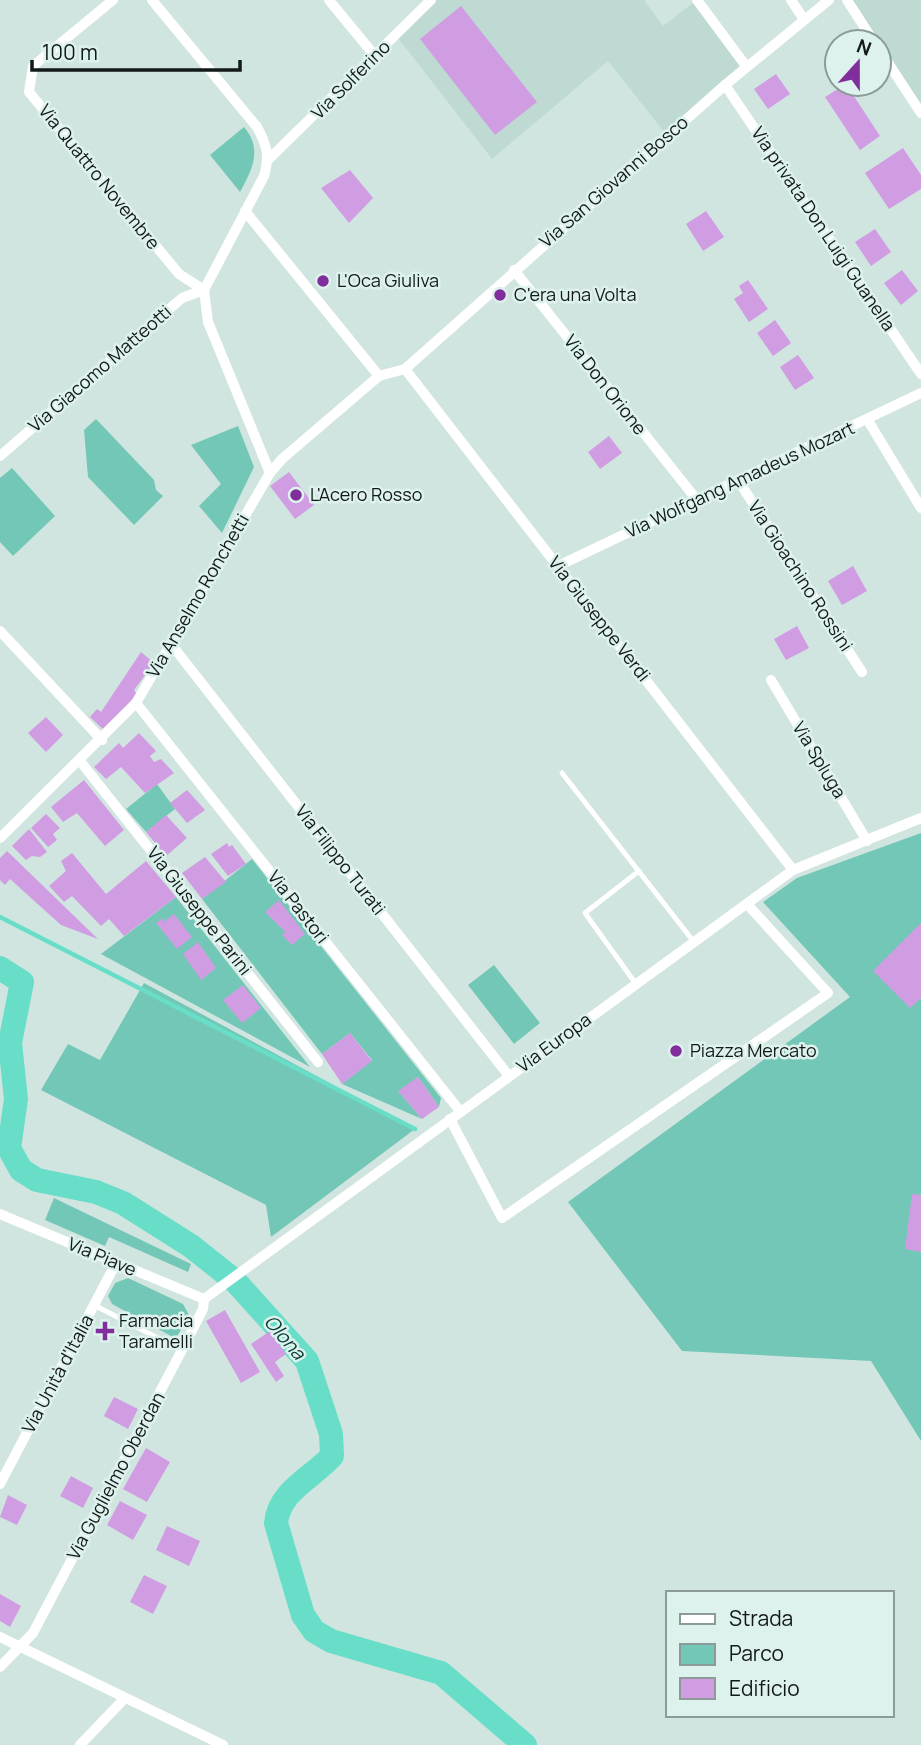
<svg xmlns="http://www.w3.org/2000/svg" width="921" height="1745" font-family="Manrope,sans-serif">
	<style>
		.built { fill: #bedad3 }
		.green { fill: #73c7b6 }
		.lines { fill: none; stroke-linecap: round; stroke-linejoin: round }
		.stream { stroke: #68dec8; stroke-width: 4.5 }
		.river { stroke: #68dec8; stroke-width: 24 }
		.building { fill: #d09de3 }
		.service { stroke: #fff; stroke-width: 5 }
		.minor { stroke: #fff; stroke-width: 10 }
		.poi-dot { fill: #812e9d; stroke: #def2ed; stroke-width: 2.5 }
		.labels { text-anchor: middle; stroke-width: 5; stroke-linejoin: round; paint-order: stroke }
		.street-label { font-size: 18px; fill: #121918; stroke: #def2ed }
		.poi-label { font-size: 18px; fill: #121918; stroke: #def2ed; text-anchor: start }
		.water-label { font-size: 19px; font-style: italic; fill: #053e35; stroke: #def2ed }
	</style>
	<rect width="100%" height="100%" fill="#d1e5e0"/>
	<g class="built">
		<polygon points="436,0 644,0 663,26 693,3 740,65 665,133 608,61 492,159 398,38"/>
		<polygon points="850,0 921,0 921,107 879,42"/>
	</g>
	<g class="green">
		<path d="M244,127C263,149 252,170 240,192L210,155Z"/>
		<polygon points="96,419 154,480 156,490 163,496 134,525 88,477 84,430"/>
		<polygon points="238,426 254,467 222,533 199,506 221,484 191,445"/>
		<polygon points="12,468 55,516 13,556 0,542 0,478"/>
		<polygon points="157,784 175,809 146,832 126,809"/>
		<polygon points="921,833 921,1441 871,1361 682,1351 568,1202 850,997 763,902 797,878"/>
		<polygon points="252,859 441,1098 439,1107 418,1077 399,1092 422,1119 342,1084 372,1060 350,1033 322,1054 202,899"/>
		<polygon points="176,897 310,1067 101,954"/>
		<polygon points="494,965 540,1023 514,1044 468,985"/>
		<polygon points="144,983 415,1129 271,1237 266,1205 41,1090 68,1044 100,1060"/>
		<polygon points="54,1198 191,1264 188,1272 109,1237 105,1246 45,1220"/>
		<polygon points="128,1278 183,1304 189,1315 178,1335 173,1337 112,1304 108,1296 115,1283"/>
	</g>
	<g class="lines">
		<polyline class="stream" points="0,917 415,1129"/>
		<path class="river" d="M0,968L22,982L10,1043L16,1099L9,1148L21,1170L37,1180L96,1192L123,1203L191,1246L235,1281L307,1361L331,1434L332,1456C312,1478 279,1491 276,1523L303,1615L314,1631L331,1641L441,1673L525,1745"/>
	</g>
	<g class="building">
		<polygon points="461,6 537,102 495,135 420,39"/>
		<polygon points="776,74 790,94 768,109 754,89"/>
		<polygon points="846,84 880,136 860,150 825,97"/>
		<polygon points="903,148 921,175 921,189 889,209 865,173"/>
		<polygon points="350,170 373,198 349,223 321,188"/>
		<polygon points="706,211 724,237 703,251 686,224"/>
		<polygon points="875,229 891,252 871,266 855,242"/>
		<polygon points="902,270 918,291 901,305 884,283"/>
		<polygon points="748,280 768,309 749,322 734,299 743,293 739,286"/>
		<polygon points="775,320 791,343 773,356 757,333"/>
		<polygon points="798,355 814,378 795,390 780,367"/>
		<polygon points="609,436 622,453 600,469 588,452"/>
		<polygon points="289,472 314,505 295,519 270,486"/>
		<polygon points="853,566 867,591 842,605 828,581"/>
		<polygon points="797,626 809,648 786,660 774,639"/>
		<polygon points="141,652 154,663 134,690 137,694 105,731 90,717 97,709 101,712"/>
		<polygon points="46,717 63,735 46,752 28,733"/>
		<polygon points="139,733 156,751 150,756 154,762 161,759 174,773 145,793 121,767 106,779 94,767 119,743 123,748"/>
		<polygon points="84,780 124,830 105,846 77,813 63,822 51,807"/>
		<polygon points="187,790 205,810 187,823 170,803"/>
		<polygon points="46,814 60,828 53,834 57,840 48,847 31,828"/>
		<polygon points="166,815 187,838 166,856 146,832"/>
		<polygon points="29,829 47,852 40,857 32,856 26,860 12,846"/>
		<polygon points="227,843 229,847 232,845 246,864 228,876 211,854"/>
		<polygon points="7,851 98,939 61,925 10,879 5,885 0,880 0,858"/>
		<polygon points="72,853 106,894 146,861 176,897 124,936 109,919 101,926 72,896 64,902 49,886 66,871 61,861"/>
		<polygon points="205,857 226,882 202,899 182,873"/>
		<polygon points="279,900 305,934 292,945 282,935 285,932 265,912"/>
		<polygon points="174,914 192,937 177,949 156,923 163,918 164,922"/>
		<polygon points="921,923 921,998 910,1008 873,971"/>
		<polygon points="198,942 216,968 201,980 183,954"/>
		<polygon points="243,985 261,1008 242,1023 223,1000"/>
		<polygon points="350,1033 372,1061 342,1084 322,1054"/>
		<polygon points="418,1077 439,1107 422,1119 398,1091"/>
		<polygon points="912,1194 921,1195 921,1252 905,1249"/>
		<polygon points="225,1310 260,1372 241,1383 206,1321"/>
		<polygon points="270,1331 286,1354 275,1362 284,1376 276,1382 251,1344"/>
		<polygon points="114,1397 138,1409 128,1429 104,1416"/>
		<polygon points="146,1448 170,1462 147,1502 123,1489"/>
		<polygon points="71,1476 93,1488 83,1508 60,1496"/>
		<polygon points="8,1495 27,1505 17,1525 0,1517"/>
		<polygon points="120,1501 147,1515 133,1540 107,1525"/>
		<polygon points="167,1526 200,1541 189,1566 156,1550"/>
		<polygon points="144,1575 167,1586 153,1614 130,1602"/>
		<polygon points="0,1594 21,1606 10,1627 0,1621"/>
	</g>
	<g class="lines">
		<g class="service">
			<polyline points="562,773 694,942"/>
			<polyline points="636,984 585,913 639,871"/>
			<polyline points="94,1305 181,1350"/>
		</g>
		<g class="minor">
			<polyline points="113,0 33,66 29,92 179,274 204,290"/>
			<path d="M152,0L257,127C267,145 270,156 264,176L204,290L208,322L270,473"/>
			<polyline points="329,0 375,56"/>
			<polyline points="697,0 746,66"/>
			<polyline points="791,0 803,18"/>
			<polyline points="847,0 874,42"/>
			<polyline points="879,49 921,113"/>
			<polyline points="725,85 921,374"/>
			<polyline points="269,159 431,0"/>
			<polyline points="245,211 379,376"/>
			<polyline points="514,270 697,500"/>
			<polyline points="405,369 793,870"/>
			<polyline points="867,419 921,508"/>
			<polyline points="0,456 182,298 204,290"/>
			<polyline points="738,480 862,672"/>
			<polyline points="558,566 921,393"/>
			<polyline points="0,631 102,740"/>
			<polyline points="171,644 509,1076"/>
			<polyline points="771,680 867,841"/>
			<polyline points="136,703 460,1111"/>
			<polyline points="80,761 318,1062"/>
			<polyline points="0,838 136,703 270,473 282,459 379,376 405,369 725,85 829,0"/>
			<polyline points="450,1119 502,1218 828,993 747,904"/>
			<polyline points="0,1214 204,1299"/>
			<polyline points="204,1299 793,870 921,818"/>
			<polyline points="0,1484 116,1263"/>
			<polyline points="0,1637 223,1745"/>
			<polyline points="0,1667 33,1633 182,1350 203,1309 204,1299"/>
			<polyline points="80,1745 124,1699"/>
		</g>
	</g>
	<g class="poi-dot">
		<circle cx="323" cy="281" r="7"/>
		<circle cx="500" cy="295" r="7"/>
		<circle cx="296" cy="495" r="7"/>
		<circle cx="676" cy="1051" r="7"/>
		<path d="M101.5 1320.5h7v7h7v7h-7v7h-7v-7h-7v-7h7z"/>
	</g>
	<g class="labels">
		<g class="street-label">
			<text transform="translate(351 80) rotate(-45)" y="6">Via Solferino</text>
			<text transform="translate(99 177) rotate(51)" y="6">Via Quattro Novembre</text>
			<text transform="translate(614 182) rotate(-41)" y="6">Via San Giovanni Bosco</text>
			<text transform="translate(823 229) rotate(56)" y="6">Via privata Don Luigi Guanella</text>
			<text transform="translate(100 369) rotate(-41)" y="6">Via Giacomo Matteotti</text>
			<text transform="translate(605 385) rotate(52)" y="6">Via Don Orione</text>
			<text transform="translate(740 480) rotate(-25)" y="6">Via Wolfgang Amadeus Mozart</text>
			<text transform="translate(800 576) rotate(57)" y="6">Via Gioachino Rossini</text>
			<text transform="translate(198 596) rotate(-60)" y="6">Via Anselmo Ronchetti</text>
			<text transform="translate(599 619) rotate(52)" y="6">Via Giuseppe Verdi</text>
			<text transform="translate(819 760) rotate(59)" y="6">Via Spluga</text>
			<text transform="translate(340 860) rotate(52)" y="6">Via Filippo Turati</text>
			<text transform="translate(298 907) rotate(52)" y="6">Via Pastori</text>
			<text transform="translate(199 911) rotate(52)" y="6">Via Giuseppe Parini</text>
			<text transform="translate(554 1043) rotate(-36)" y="6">Via Europa</text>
			<text transform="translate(102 1257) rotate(23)" y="6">Via Piave</text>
			<text transform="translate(58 1374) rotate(-62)" y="6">Via Unità d'Italia</text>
			<text transform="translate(116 1476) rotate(-62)" y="6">Via Guglielmo Oberdan</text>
		</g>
		<g class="poi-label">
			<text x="337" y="287">L'Oca Giuliva</text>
			<text x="514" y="301">C'era una Volta</text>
			<text x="310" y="501">L'Acero Rosso</text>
			<text x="690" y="1057">Piazza Mercato</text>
			<text x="119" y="1327">Farmacia<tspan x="119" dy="21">Taramelli</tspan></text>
		</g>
		<g class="water-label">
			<text transform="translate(285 1337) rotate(49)" y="7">Olona</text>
		</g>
	</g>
	<rect x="666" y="1591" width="228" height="126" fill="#def2ed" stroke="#8c9b98" stroke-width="2"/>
	<rect x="680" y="1614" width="35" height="10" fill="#ffffff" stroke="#8c9b98" stroke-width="2"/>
	<text x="729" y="1626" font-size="21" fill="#121918">Strada</text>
	<rect x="680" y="1644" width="35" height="21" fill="#73c7b6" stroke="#8c9b98" stroke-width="2"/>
	<text x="729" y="1661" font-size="21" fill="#121918">Parco</text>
	<rect x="680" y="1678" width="35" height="21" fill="#d09de3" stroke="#8c9b98" stroke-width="2"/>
	<text x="729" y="1696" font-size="21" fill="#121918">Edificio</text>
	<g transform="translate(858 63) rotate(21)"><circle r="33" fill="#def2ed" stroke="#8c9b98" stroke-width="2"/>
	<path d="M0-5L12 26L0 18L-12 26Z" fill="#812e9d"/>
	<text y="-10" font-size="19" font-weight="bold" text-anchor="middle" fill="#121918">N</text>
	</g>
	<path d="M32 60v10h208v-10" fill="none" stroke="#121918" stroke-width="3.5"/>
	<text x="42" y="60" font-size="21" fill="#121918" stroke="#def2ed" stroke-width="5" paint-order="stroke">100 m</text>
</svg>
